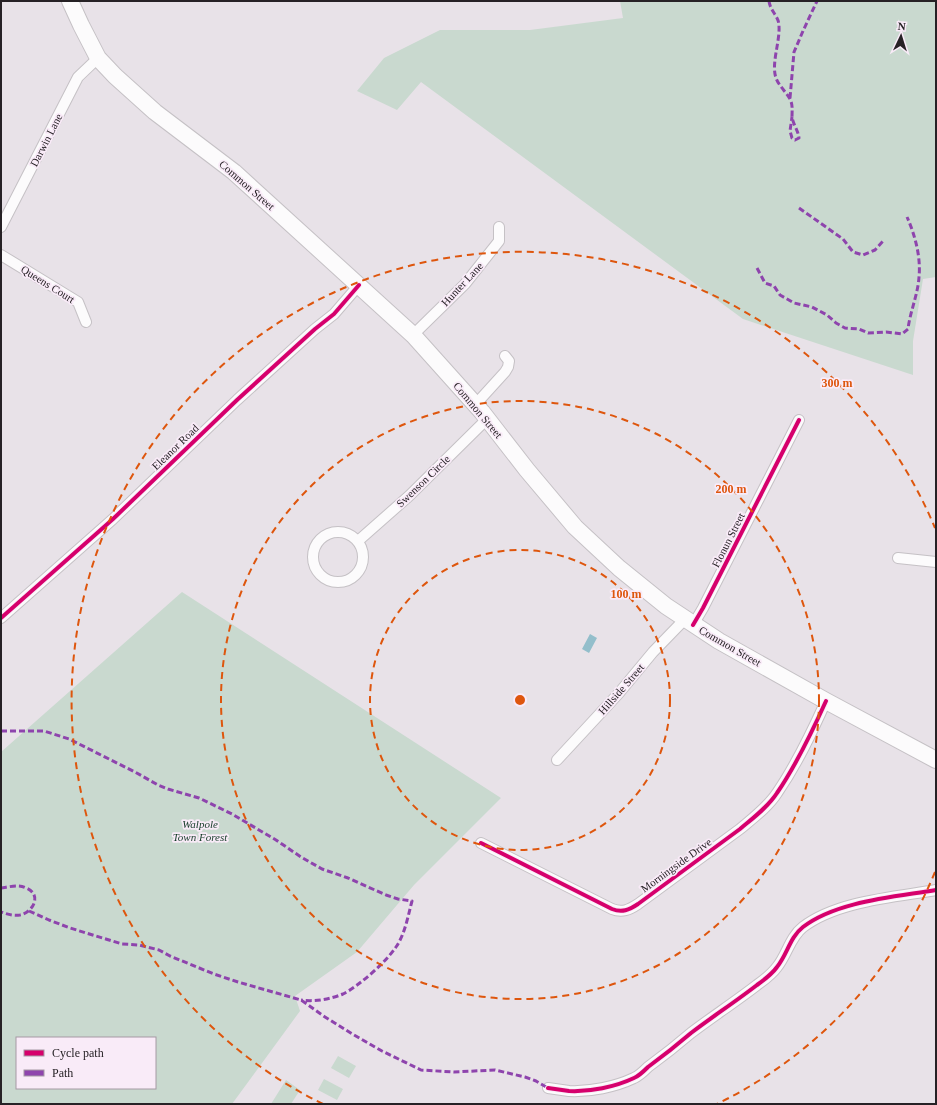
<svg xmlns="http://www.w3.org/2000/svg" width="937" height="1105" font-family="Georgia,serif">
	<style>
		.green { fill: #c9d9cf; fill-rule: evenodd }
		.water { fill: #93becb }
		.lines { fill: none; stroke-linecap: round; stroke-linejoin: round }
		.minor-casing { stroke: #c5c1c5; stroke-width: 12 }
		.primary-casing { stroke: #c5c1c5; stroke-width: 18 }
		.minor { stroke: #fcfbfc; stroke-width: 10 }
		.primary { stroke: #fcfbfc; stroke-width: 16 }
		.quiet { stroke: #8e44ad; stroke-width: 3; stroke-dasharray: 6 3; stroke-linecap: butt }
		.cycleway-casing { stroke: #f9ebf8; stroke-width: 6 }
		.cycleway { stroke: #d6006c; stroke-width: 4 }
		.ring { fill: none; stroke: #de560d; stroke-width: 2; stroke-dasharray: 7 5 }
		.labels { text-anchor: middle; stroke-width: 3.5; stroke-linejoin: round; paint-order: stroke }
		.street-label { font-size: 11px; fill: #262125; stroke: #f9ebf8 }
		.park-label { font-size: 11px; font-style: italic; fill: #143c27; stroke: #f9ebf8 }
		.centre { fill: #de560d; stroke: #f9ebf8; stroke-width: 2 }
		.ring-label { font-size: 12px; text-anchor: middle; font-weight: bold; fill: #de560d; stroke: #f9ebf8; stroke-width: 3.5; stroke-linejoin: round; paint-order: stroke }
	</style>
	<rect width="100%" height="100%" fill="#e8e2e8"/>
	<g class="green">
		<polygon points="620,1 936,1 936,277 923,279 913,341 913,375 743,319 421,82 397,110 357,91 384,58 440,30 530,30 623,18"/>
		<path d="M182,592L501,798L414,885L357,952L295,996L300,1011L232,1104H1V752ZM17,1038H155V1088H17Z"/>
		<polygon points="338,1056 356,1066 349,1078 331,1068"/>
		<polygon points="324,1079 343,1089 337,1100 318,1090"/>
		<polygon points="286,1080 300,1090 291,1104 271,1104"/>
	</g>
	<polygon class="water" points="590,634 597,638 589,653 582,649"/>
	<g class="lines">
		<g class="minor-casing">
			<g id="minor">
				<polyline points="1,227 78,77 98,58"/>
				<polyline points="1,255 78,302 86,322"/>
				<polyline points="413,335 465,284 499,241 499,227"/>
				<polyline points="475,405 505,372 508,367 509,361 505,356"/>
				<circle cx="338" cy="557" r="25"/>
				<polyline points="358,541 409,496 487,419"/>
				<polyline points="898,558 936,562"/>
				<polyline points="1,618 113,519 237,400 315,329 334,314 359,285"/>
				<polyline points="693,625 703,608 799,420"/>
				<polyline points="557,760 619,693 653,652 685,619"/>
				<path d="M481,843L612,909C622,913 629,910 638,904L740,829C753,818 768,807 777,793C797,764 812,732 826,701"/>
				<path d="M548,1088C555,1089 562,1090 569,1091C590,1092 615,1087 634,1078C639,1076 644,1071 648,1067C663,1056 677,1045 691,1033C712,1017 735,1002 757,985C764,980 772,974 777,967C787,955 790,937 803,927C837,901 895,897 936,890"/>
			</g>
		</g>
		<g class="primary-casing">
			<polyline id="primary" points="70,1 81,25 98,58 115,76 155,112 234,172 413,335 482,412 527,470 575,527 619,568 666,606 719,641 826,701 936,760"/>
		</g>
		<use href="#minor" class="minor"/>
		<use href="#primary" class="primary"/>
		<g class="quiet">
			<path d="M769,1C770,11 779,16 779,26C780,42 771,64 776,78C779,86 786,92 790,99C793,105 792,110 792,117C793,124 798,130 799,138L795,140L792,138L790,131L792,117"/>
			<polyline points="790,98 794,52 803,31 817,1"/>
			<polyline points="799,208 843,239 853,252 863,255 875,250 884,240"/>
			<path d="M757,268L765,283L774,286L780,295L794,303L812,307L827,315L836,323L845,328L859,329L868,333L886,332L902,334L908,329C910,312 918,294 919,277C921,257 915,235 907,217"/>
			<path d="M1,731H44L69,739L135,772L158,785L168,789L199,798L232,814L276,840L301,857L322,869L348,878L386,895L398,899L412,901C408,916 405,934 396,947C386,962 359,986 343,994C331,999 315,1002 301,1000"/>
			<path d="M1,888C9,887 19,884 26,888C42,894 34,912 20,915C13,916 7,914 1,912"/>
			<polyline points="29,911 49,920 70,928 122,944 139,945 159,950 170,956 214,974 238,982 301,1000 325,1017 354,1035 382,1051 421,1070 454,1072 495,1070 525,1077 536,1081 548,1088"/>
		</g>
		<g class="cycleway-casing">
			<g id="cycleway">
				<polyline points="1,618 113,519 237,400 315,329 334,314 359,285"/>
				<polyline points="693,625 703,608 799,420"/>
				<path d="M481,843L612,909C622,913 629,910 638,904L740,829C753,818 768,807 777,793C797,764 812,732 826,701"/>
				<path d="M548,1088C555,1089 562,1090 569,1091C590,1092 615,1087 634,1078C639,1076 644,1071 648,1067C663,1056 677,1045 691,1033C712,1017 735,1002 757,985C764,980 772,974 777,967C787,955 790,937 803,927C837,901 895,897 936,890"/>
			</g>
		</g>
		<use href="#cycleway" class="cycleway"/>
	</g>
	<g class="ring">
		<circle cx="520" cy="700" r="150"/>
		<circle cx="520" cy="700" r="299"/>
		<path d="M935 872A449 449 0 0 1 717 1104M323 1104A449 449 0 1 1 935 528"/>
	</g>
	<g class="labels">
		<g class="street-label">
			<text transform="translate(46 140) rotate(-63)" y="4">Darwin Lane</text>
			<text transform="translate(247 185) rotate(41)" y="4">Common Street</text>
			<text transform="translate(48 284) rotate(32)" y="4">Queens Court</text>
			<text transform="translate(462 284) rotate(-47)" y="4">Hunter Lane</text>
			<text transform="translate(478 410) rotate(50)" y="4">Common Street</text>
			<text transform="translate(175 447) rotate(-44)" y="4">Eleanor Road</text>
			<text transform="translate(423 481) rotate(-44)" y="4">Swenson Circle</text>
			<text transform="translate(728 540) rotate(-63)" y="4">Flonun Street</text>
			<text transform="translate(730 646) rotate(30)" y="4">Common Street</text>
			<text transform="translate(621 689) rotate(-49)" y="4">Hillside Street</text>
			<text transform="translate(676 865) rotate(-36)" y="4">Morningside Drive</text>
		</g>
		<g class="park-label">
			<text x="200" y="828">Walpole<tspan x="200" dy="13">Town Forest</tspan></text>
		</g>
	</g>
	<circle cx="520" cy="700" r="6" class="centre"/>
	<g class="ring-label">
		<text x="837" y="387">300 m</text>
		<text x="731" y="493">200 m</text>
		<text x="626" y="598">100 m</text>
	</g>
	<rect width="937" height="1105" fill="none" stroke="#262125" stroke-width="4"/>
	<rect x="16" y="1037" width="140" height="52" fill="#f9ebf8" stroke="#a59aa4"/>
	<rect x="24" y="1050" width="20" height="6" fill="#d6006c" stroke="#a59aa4"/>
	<text x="52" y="1057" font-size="12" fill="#262125">Cycle path</text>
	<rect x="24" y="1070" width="20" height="6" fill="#8e44ad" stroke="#a59aa4"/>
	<text x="52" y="1077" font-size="12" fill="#262125">Path</text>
	<g transform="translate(901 36) rotate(4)" stroke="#f9ebf8" stroke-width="3" paint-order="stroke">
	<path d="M0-3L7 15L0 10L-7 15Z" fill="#262125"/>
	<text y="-6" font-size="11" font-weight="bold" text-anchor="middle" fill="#262125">N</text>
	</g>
</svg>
